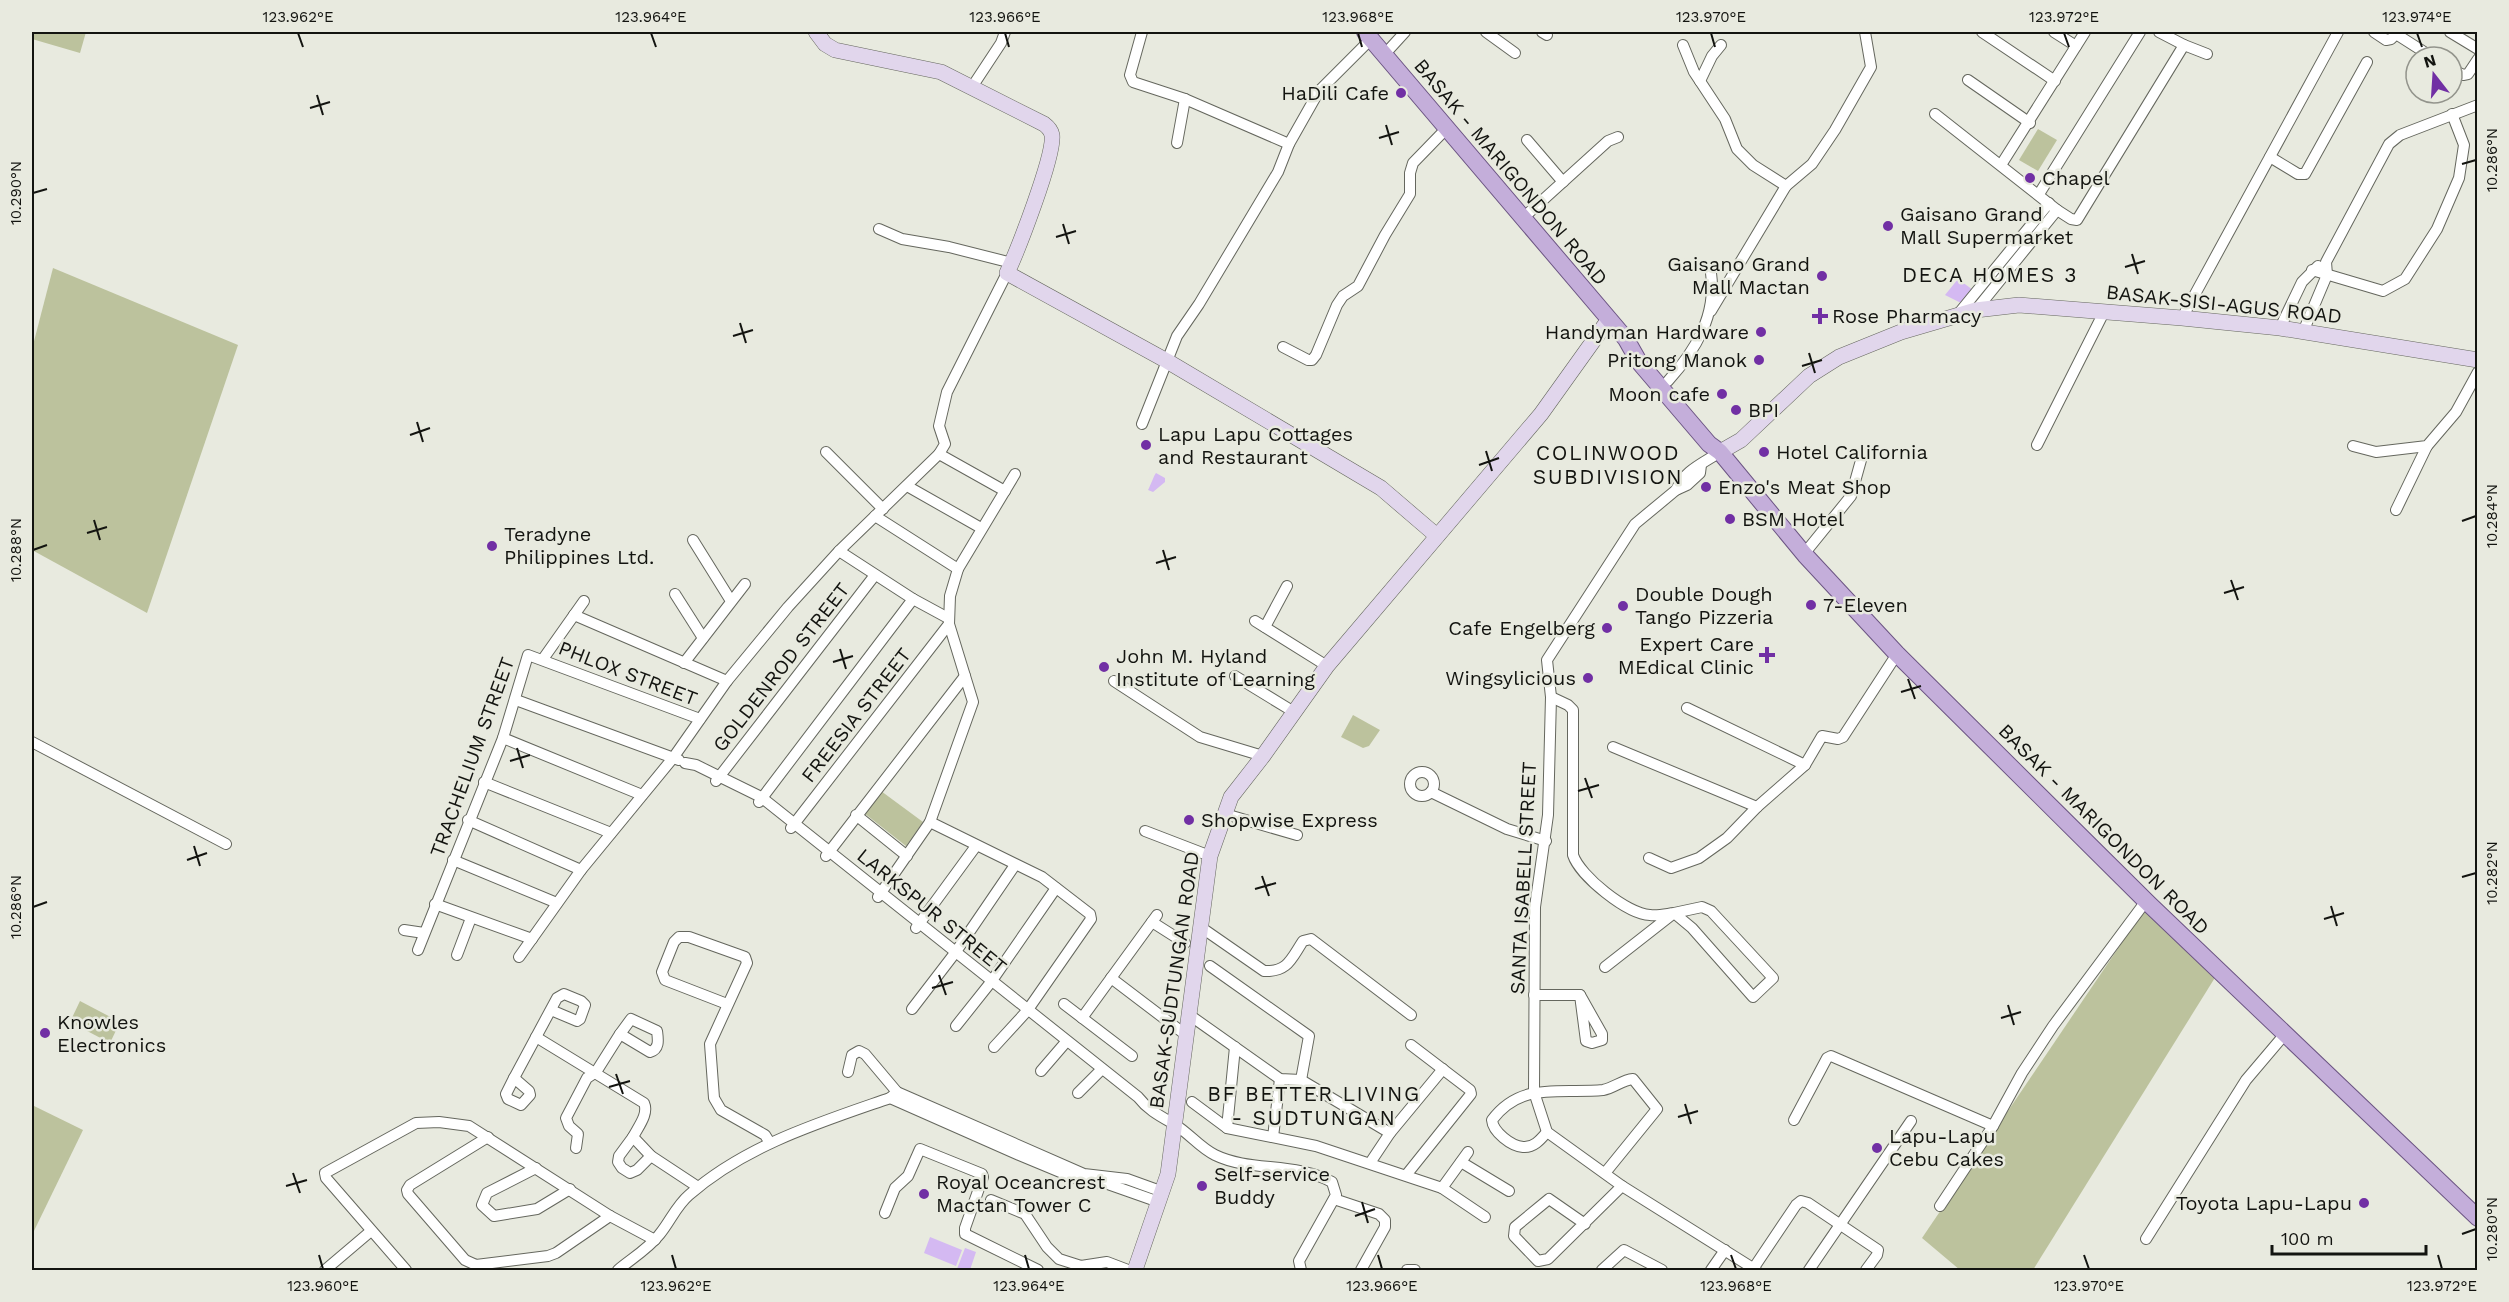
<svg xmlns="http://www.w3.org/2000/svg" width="2509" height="1302" font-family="'Work Sans',sans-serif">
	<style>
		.green { fill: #bcc29d }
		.water { fill: #d4b9f2 }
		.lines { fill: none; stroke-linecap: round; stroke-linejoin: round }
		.street-casing { stroke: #65675e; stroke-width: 12 }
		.secondary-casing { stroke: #65675e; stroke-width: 16 }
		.primary-casing { stroke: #6c5583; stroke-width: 18 }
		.street { stroke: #fff; stroke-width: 10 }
		.secondary { stroke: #e1d6ec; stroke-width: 15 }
		.primary { stroke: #c4aeda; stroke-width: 16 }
		.ticks { fill: none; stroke: #131410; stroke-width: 2 }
		.poi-dot { fill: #712fa4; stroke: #e8eadf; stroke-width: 2 }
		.labels { text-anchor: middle; stroke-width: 5; stroke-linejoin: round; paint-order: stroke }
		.poi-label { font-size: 20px; fill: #131410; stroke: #e8eadf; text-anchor: start }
		.street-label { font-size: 20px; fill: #131410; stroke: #e8eadf }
		.neighbourhood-label { font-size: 21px; letter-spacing: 1.5px; fill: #131410; stroke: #e8eadf }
		.neatline { fill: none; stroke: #131410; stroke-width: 2 }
		.ticks-label { font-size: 15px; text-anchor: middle; fill: #131410 }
	</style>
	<rect width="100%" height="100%" fill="#e8eadf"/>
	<g class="green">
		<polygon points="32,32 86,32 80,53 32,39"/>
		<polygon points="2038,129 2057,140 2038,171 2019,160"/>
		<polygon points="53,268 238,345 147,613 32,550 32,349"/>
		<polygon points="1353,715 1380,730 1369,746 1363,748 1341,737"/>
		<polygon points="881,791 923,822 906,846 864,813"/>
		<polygon points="2144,910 2216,976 2033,1270 1960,1270 1922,1238"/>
		<polygon points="80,1001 120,1022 110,1043 70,1022"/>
		<polygon points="32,1105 83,1130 32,1235"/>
	</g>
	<g class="water">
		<polygon points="1958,279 1973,290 1961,303 1945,295"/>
		<path d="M1156,473L1165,478V482L1153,492L1148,490C1150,487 1154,475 1156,473Z"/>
		<polygon points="930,1237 962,1250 956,1266 924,1253"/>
		<polygon points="965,1248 976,1252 970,1270 957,1269"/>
	</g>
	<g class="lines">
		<g class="street-casing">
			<g id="street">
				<polyline points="1142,32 1130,75 1133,82 1185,99 1289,144"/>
				<polyline points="1486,32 1515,53"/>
				<polyline points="1542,32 1547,35"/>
				<polyline points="1982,32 2055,81"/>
				<polyline points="2054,32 2076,46"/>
				<polyline points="2159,32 2184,45 2207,54"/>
				<polyline points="2374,32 2386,40 2391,39 2398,32"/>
				<polyline points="2450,32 2478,49"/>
				<polyline points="2396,34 2432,57"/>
				<polyline points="1683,45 1694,72 1725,119 1737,149 1753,165 1786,186"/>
				<polyline points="1384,55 1405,32"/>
				<polyline points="2452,69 2463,75 2468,74 2478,59"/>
				<polyline points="1968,80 2030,123"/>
				<polyline points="1700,81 1712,56 1721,45"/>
				<polyline points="972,87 1001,43 1005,32"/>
				<polyline points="1935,114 2057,210 2071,219 2077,220 2184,45"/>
				<polyline points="1527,140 1563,182"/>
				<polyline points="1177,143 1185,99"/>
				<polyline points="2270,157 2298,174 2305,174 2367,62"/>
				<polyline points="2001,165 2085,32"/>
				<polyline points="2039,194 2140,32"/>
				<polyline points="1523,218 1608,141 1618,137"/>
				<polyline points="879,229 902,239 949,247 1012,263"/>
				<polyline points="2312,270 2383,291 2405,279 2437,229 2459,178 2464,145 2452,114"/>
				<polyline points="1976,310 2057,210"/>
				<polyline points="1711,311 1786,186 1812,164 1835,130 1871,67 1865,32"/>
				<polyline points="1959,313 2049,203"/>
				<polyline points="2182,318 2338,32"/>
				<polyline points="2280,328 2302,282 2318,266"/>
				<polyline points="2303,332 2327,275 2326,262 2389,144 2400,135 2478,105"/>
				<polyline points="1283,347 1308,360 1312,360 1316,355 1337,305 1343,296 1358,286 1385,235 1410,194 1410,173 1413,163 1446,129"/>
				<path d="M1668,381C1695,351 1717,316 1711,273"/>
				<polyline points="1142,424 1177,336 1199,304 1278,172 1289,144 1319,91 1371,39"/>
				<polyline points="2037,445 2104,312"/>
				<polyline points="2353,446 2376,452 2427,446 2456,412 2478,372"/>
				<polyline points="826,452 883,509"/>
				<polyline points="939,454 1005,491"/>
				<polyline points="1701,465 1700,473 1687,485 1676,490 1635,524 1547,660 1551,697 1548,815 1535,907 1534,1092 1547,1132 1622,1186 1756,1270"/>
				<polyline points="907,486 981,528"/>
				<path d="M1676,490C1685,470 1702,464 1720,452"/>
				<polyline points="2396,510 2427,446"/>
				<polyline points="875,516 958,569"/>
				<polyline points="693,540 731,601"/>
				<polyline points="839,551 913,599 948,618"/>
				<polyline points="1804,554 1851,496 1863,453"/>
				<polyline points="675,594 703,638"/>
				<polyline points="574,615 727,681"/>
				<polyline points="1255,621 1327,666"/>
				<polyline points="1265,627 1287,586"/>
				<polyline points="543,659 584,601"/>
				<polyline points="684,663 745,584"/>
				<polyline points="1235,676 1294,712"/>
				<polyline points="1114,681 1200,737 1263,756"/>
				<path d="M1551,697L1568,705L1573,710V855C1580,876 1627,914 1650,915C1658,916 1666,914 1674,913L1692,928L1753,997L1773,978L1711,911L1702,907L1674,913L1605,967"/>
				<polyline points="516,700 679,760"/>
				<polyline points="1687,708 1805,765"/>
				<polyline points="503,738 642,795"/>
				<polyline points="32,742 226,844"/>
				<polyline points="1613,747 1757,807"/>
				<path d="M685,763L696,765L761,797L1138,1097C1148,1110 1160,1116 1174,1124C1189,1133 1200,1148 1215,1155C1250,1172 1295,1162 1332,1182L1336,1195L1299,1261L1301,1270"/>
				<circle cx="1422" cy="784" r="12"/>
				<polyline points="716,781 875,575"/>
				<polyline points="484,782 611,833"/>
				<polyline points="1431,792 1507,829 1546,841"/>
				<polyline points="759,802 913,599"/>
				<polyline points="1225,814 1297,835"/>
				<polyline points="856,815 907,856"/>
				<polyline points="468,820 581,870"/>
				<polyline points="930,822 1042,877 1090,914 1091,919 1027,1011 994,1047"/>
				<polyline points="791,828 949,624"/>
				<polyline points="1145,831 1210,856"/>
				<polyline points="826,856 965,676"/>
				<polyline points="1649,858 1671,868 1699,858 1727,838 1757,807 1805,765 1822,736 1838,739 1843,737 1897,654"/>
				<polyline points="453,860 557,903"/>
				<polyline points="878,897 930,822 973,702 949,624 950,596 958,569 1015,474"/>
				<polyline points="435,904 532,939"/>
				<polyline points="1152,922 1185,943"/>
				<polyline points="916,928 976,846"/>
				<path d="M1202,928L1264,971C1288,972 1291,959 1303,941L1311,939L1411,1015"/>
				<polyline points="404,930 424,933"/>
				<polyline points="418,950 503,738 528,655 700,719"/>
				<polyline points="457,955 471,918"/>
				<polyline points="519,957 581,870 673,758 727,681 788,607 839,551 939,454 945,444 939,426 947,392 1007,273"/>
				<polyline points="1210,966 1309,1036 1301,1080"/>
				<polyline points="1111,978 1186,1035"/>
				<polyline points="1534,995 1580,995"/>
				<polygon points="1580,995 1602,1034 1602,1040 1592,1043 1586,1041"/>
				<polyline points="727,1004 665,980 662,972 674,942 679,937 689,937 745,957 747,963 710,1044 714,1098 721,1110 765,1135 770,1143"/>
				<polyline points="1064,1004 1132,1056"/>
				<polyline points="912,1009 955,953 1015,865"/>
				<polyline points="1188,1014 1280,1079 1301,1080 1390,1133"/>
				<polyline points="1082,1018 1157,915"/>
				<path d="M631,1019L657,1031C658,1039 660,1049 650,1052L620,1034Z"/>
				<polyline points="956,1026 991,982 1056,888"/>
				<path d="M536,1037L644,1103C649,1114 638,1127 633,1137L651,1156L698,1187"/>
				<polyline points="1041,1071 1066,1042"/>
				<polyline points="848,1072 852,1055 859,1051 865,1054 897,1092 1084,1174 1127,1179 1163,1192"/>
				<polyline points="514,1078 557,998 564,994 581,1001 585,1005 580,1019 577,1021 551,1010"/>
				<polygon points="514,1078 529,1091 530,1095 521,1105 508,1099 506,1094"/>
				<polyline points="1078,1093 1102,1069"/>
				<polyline points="890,1098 1019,1155 1084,1182 1105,1183 1159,1202"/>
				<polyline points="1192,1102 1227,1128 1316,1146 1442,1188 1468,1152"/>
				<polyline points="1794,1120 1827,1058 1831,1056 1993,1126"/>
				<polyline points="1227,1128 1235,1047"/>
				<path d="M1547,1132C1541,1139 1534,1148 1523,1147C1511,1146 1493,1132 1492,1120C1521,1081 1560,1094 1603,1090C1614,1088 1622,1080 1633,1079L1657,1109L1605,1173"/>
				<polyline points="488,1137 410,1185 407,1190 408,1194 465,1260 476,1265 548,1256 556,1253 610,1216"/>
				<polyline points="633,1137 619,1156 618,1162 622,1168 630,1173 637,1170 651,1156"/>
				<polyline points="1273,1137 1280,1079"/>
				<polyline points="576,1148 578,1134 569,1126 566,1118 587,1078 596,1072 620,1034"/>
				<polyline points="1461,1162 1509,1191"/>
				<polyline points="1370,1163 1390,1133 1443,1069"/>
				<polyline points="536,1168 487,1193 482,1205 494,1216 537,1209 570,1189"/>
				<polyline points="1407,1174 1471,1094 1470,1090 1411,1045"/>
				<polyline points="1442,1188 1485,1217"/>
				<polyline points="1334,1199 1379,1214 1385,1220 1385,1227 1361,1270"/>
				<polyline points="991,1200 1025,1214 1047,1247 1059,1259 1081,1266 1107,1262 1128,1270"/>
				<polyline points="1940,1206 1993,1126 2022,1073 2053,1026 2146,901"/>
				<polyline points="885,1213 895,1188 908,1176 920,1149 982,1174 983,1177 965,1228 965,1234 1038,1270"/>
				<polyline points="1585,1224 1549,1199 1515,1227 1514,1236 1538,1261 1548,1259 1622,1186"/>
				<polyline points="2146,1239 2246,1080 2285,1034"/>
				<polyline points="1753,1269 1796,1205 1801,1201 1808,1203 1878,1250 1877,1255 1866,1270"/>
				<polyline points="325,1270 371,1231"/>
				<polyline points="406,1270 326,1178 325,1173 416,1123 439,1122 469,1126 610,1216 655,1240"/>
				<path d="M618,1270C631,1259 648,1249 659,1235C670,1222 676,1206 689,1195C746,1145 821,1122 890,1098L897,1092"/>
				<polyline points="1407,1270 1415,1270"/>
				<polyline points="1602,1270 1624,1250 1662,1270"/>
				<polyline points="1711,1270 1725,1250"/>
				<polyline points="1809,1270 1911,1121"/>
			</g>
		</g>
		<g class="secondary-casing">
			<g id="secondary">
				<path d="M816,32L825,44L835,50L941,72L1044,124C1048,127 1051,130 1052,135C1055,155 1017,252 1007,273L1167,361L1381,488L1437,536"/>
				<polyline points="1720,452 1741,440 1809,376 1839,357 1901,332 1976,310 2019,305 2182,318 2280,328 2478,360"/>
				<polyline points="1135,1270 1168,1174 1210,856 1231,797 1263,756 1327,666 1541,414 1609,319"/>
			</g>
		</g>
		<g class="primary-casing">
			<polyline id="primary" points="1365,32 1626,339 1639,362 1709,444 1720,452 1805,555 1897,654 2149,904 2478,1218"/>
		</g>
		<use href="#street" class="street"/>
		<use href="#secondary" class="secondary"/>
		<use href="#primary" class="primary"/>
	</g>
	<path class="ticks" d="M298,33L303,47M651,33L656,47M1005,33L1009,47M1358,33L1362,47M1711,33L1715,47M2064,33L2069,47M2417,33L2422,47M317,95L323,115M310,108L330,102M1386,125L1392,145M1379,138L1399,132M2462,164L2476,160M33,193L47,189M1063,224L1069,244M1056,237L1076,231M2132,254L2138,274M2125,267L2145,261M740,323L746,343M733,336L753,330M1809,353L1815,373M1802,366L1822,360M417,422L423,442M410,435L430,428M1486,451L1492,471M1479,465L1499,458M94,520L100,540M2462,521L2476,516M87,533L107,527M33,550L47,545M1163,550L1169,570M1156,563L1176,557M2231,580L2238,600M2224,593L2244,587M840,649L846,669M833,662L853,656M1908,679L1915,699M1901,692L1921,686M517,748L523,768M510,761L530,755M1585,778L1592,798M1578,791L1599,785M194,846L200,866M187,860L207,853M1262,876L1269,896M2462,877L2476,873M1255,889L1276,883M2331,906L2337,926M33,907L47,902M2324,919L2344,913M939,975L946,995M932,988L953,982M2008,1005L2014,1025M2001,1018L2021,1012M616,1074L623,1094M609,1087L630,1081M1685,1104L1691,1124M1678,1117L1698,1111M293,1173L300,1193M286,1186L307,1180M1362,1202L1368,1223M1355,1216L1375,1209M2462,1234L2476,1229M319,1255L323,1269M672,1255L676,1269M1025,1255L1029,1269M1378,1255L1382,1269M1731,1255L1736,1269M2084,1255L2089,1269M2438,1255L2442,1269"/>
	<g class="poi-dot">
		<circle cx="1401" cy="93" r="6"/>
		<circle cx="2030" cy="178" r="6"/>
		<circle cx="1888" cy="226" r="6"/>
		<circle cx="1822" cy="276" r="6"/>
		<path d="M1817 307h6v6h6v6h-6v6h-6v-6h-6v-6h6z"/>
		<circle cx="1761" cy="332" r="6"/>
		<circle cx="1759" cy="360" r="6"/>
		<circle cx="1722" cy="394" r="6"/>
		<circle cx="1736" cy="410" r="6"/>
		<circle cx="1146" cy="445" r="6"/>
		<circle cx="1764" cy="452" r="6"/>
		<circle cx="1706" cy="487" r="6"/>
		<circle cx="1730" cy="519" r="6"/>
		<circle cx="492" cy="546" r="6"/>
		<circle cx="1811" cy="605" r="6"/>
		<circle cx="1623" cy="606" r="6"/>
		<circle cx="1607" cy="628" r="6"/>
		<path d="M1764 646h6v6h6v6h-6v6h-6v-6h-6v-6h6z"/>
		<circle cx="1104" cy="667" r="6"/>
		<circle cx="1588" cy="678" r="6"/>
		<circle cx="1189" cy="820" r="6"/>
		<circle cx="45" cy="1033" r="6"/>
		<circle cx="1877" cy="1148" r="6"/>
		<circle cx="1202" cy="1186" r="6"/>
		<circle cx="924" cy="1194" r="6"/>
		<circle cx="2364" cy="1203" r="6"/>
	</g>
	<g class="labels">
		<g class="poi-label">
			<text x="1389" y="100" text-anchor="end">HaDili Cafe</text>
			<text x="2042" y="185">Chapel</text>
			<text x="1900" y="221">Gaisano Grand<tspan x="1900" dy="23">Mall Supermarket</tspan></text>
			<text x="1810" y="271" text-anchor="end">Gaisano Grand<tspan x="1810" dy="23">Mall Mactan</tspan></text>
			<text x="1832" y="323">Rose Pharmacy</text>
			<text x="1749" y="339" text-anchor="end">Handyman Hardware</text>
			<text x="1747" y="367" text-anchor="end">Pritong Manok</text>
			<text x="1710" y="401" text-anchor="end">Moon cafe</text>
			<text x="1748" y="417">BPI</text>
			<text x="1158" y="441">Lapu Lapu Cottages<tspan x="1158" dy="23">and Restaurant</tspan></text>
			<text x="1776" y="459">Hotel California</text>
			<text x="1718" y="494">Enzo's Meat Shop</text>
			<text x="1742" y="526">BSM Hotel</text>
			<text x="504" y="541">Teradyne<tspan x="504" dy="23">Philippines Ltd.</tspan></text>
			<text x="1635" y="601">Double Dough<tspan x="1635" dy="23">Tango Pizzeria</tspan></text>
			<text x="1823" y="612">7-Eleven</text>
			<text x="1595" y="635" text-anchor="end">Cafe Engelberg</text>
			<text x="1754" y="651" text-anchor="end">Expert Care<tspan x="1754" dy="23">MEdical Clinic</tspan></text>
			<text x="1116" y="663">John M. Hyland<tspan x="1116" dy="23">Institute of Learning</tspan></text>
			<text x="1576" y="685" text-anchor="end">Wingsylicious</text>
			<text x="1201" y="827">Shopwise Express</text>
			<text x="57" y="1029">Knowles<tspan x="57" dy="23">Electronics</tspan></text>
			<text x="1889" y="1143">Lapu-Lapu<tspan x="1889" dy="23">Cebu Cakes</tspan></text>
			<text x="1214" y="1181">Self-service<tspan x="1214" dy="23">Buddy</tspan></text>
			<text x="936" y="1189">Royal Oceancrest<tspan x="936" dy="23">Mactan Tower C</tspan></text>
			<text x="2352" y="1210" text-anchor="end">Toyota Lapu-Lapu</text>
		</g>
		<g class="street-label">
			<text transform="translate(1511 172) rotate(50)" y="7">BASAK - MARIGONDON ROAD</text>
			<text transform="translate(2224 304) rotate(6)" y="7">BASAK-SISI-AGUS ROAD</text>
			<text transform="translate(781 667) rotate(-52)" y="7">GOLDENROD STREET</text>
			<text transform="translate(628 673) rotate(21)" y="7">PHLOX STREET</text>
			<text transform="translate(856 715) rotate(-52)" y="7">FREESIA STREET</text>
			<text transform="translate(472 757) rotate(-70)" y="7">TRACHELIUM STREET</text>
			<text transform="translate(2104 829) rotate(45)" y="7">BASAK - MARIGONDON ROAD</text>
			<text transform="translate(1523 878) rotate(-87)" y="7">SANTA ISABELL STREET</text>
			<text transform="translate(932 911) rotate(39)" y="7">LARKSPUR STREET</text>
			<text transform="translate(1174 980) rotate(-82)" y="7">BASAK-SUDTUNGAN ROAD</text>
		</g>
		<g class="neighbourhood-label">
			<text x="1990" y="282">DECA HOMES 3</text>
			<text x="1608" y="460">COLINWOOD<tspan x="1608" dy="24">SUBDIVISION</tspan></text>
			<text x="1314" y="1101">BF BETTER LIVING<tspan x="1314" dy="24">- SUDTUNGAN</tspan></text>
		</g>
	</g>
	<rect width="2509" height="1302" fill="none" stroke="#e8eadf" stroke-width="66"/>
	<g transform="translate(2434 75) rotate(343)"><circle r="28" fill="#e8eadf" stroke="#93948c" stroke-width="1.5"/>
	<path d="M0-4.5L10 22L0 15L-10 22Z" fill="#712fa4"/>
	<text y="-9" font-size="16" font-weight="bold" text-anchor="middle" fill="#131410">N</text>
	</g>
	<path d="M2272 1245v9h154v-9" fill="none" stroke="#131410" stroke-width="3"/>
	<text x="2281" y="1245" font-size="18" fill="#131410" stroke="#e8eadf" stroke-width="4.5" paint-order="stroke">100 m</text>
	<rect x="33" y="33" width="2443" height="1236" class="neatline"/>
	<g class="ticks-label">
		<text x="298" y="22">123.962°E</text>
		<text x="651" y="22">123.964°E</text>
		<text x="1005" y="22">123.966°E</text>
		<text x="1358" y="22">123.968°E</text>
		<text x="1711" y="22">123.970°E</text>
		<text x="2064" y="22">123.972°E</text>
		<text x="2417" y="22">123.974°E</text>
		<text transform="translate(2492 160) rotate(-90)" y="5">10.286°N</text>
		<text transform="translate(16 193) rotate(-90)" y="5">10.290°N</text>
		<text transform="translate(2492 516) rotate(-90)" y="5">10.284°N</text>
		<text transform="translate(16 550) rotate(-90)" y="5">10.288°N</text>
		<text transform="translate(2492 873) rotate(-90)" y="5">10.282°N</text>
		<text transform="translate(16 907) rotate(-90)" y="5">10.286°N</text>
		<text transform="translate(2492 1229) rotate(-90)" y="5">10.280°N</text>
		<text x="323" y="1291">123.960°E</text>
		<text x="676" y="1291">123.962°E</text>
		<text x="1029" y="1291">123.964°E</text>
		<text x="1382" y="1291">123.966°E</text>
		<text x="1736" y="1291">123.968°E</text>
		<text x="2089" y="1291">123.970°E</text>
		<text x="2442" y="1291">123.972°E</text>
	</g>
</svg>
